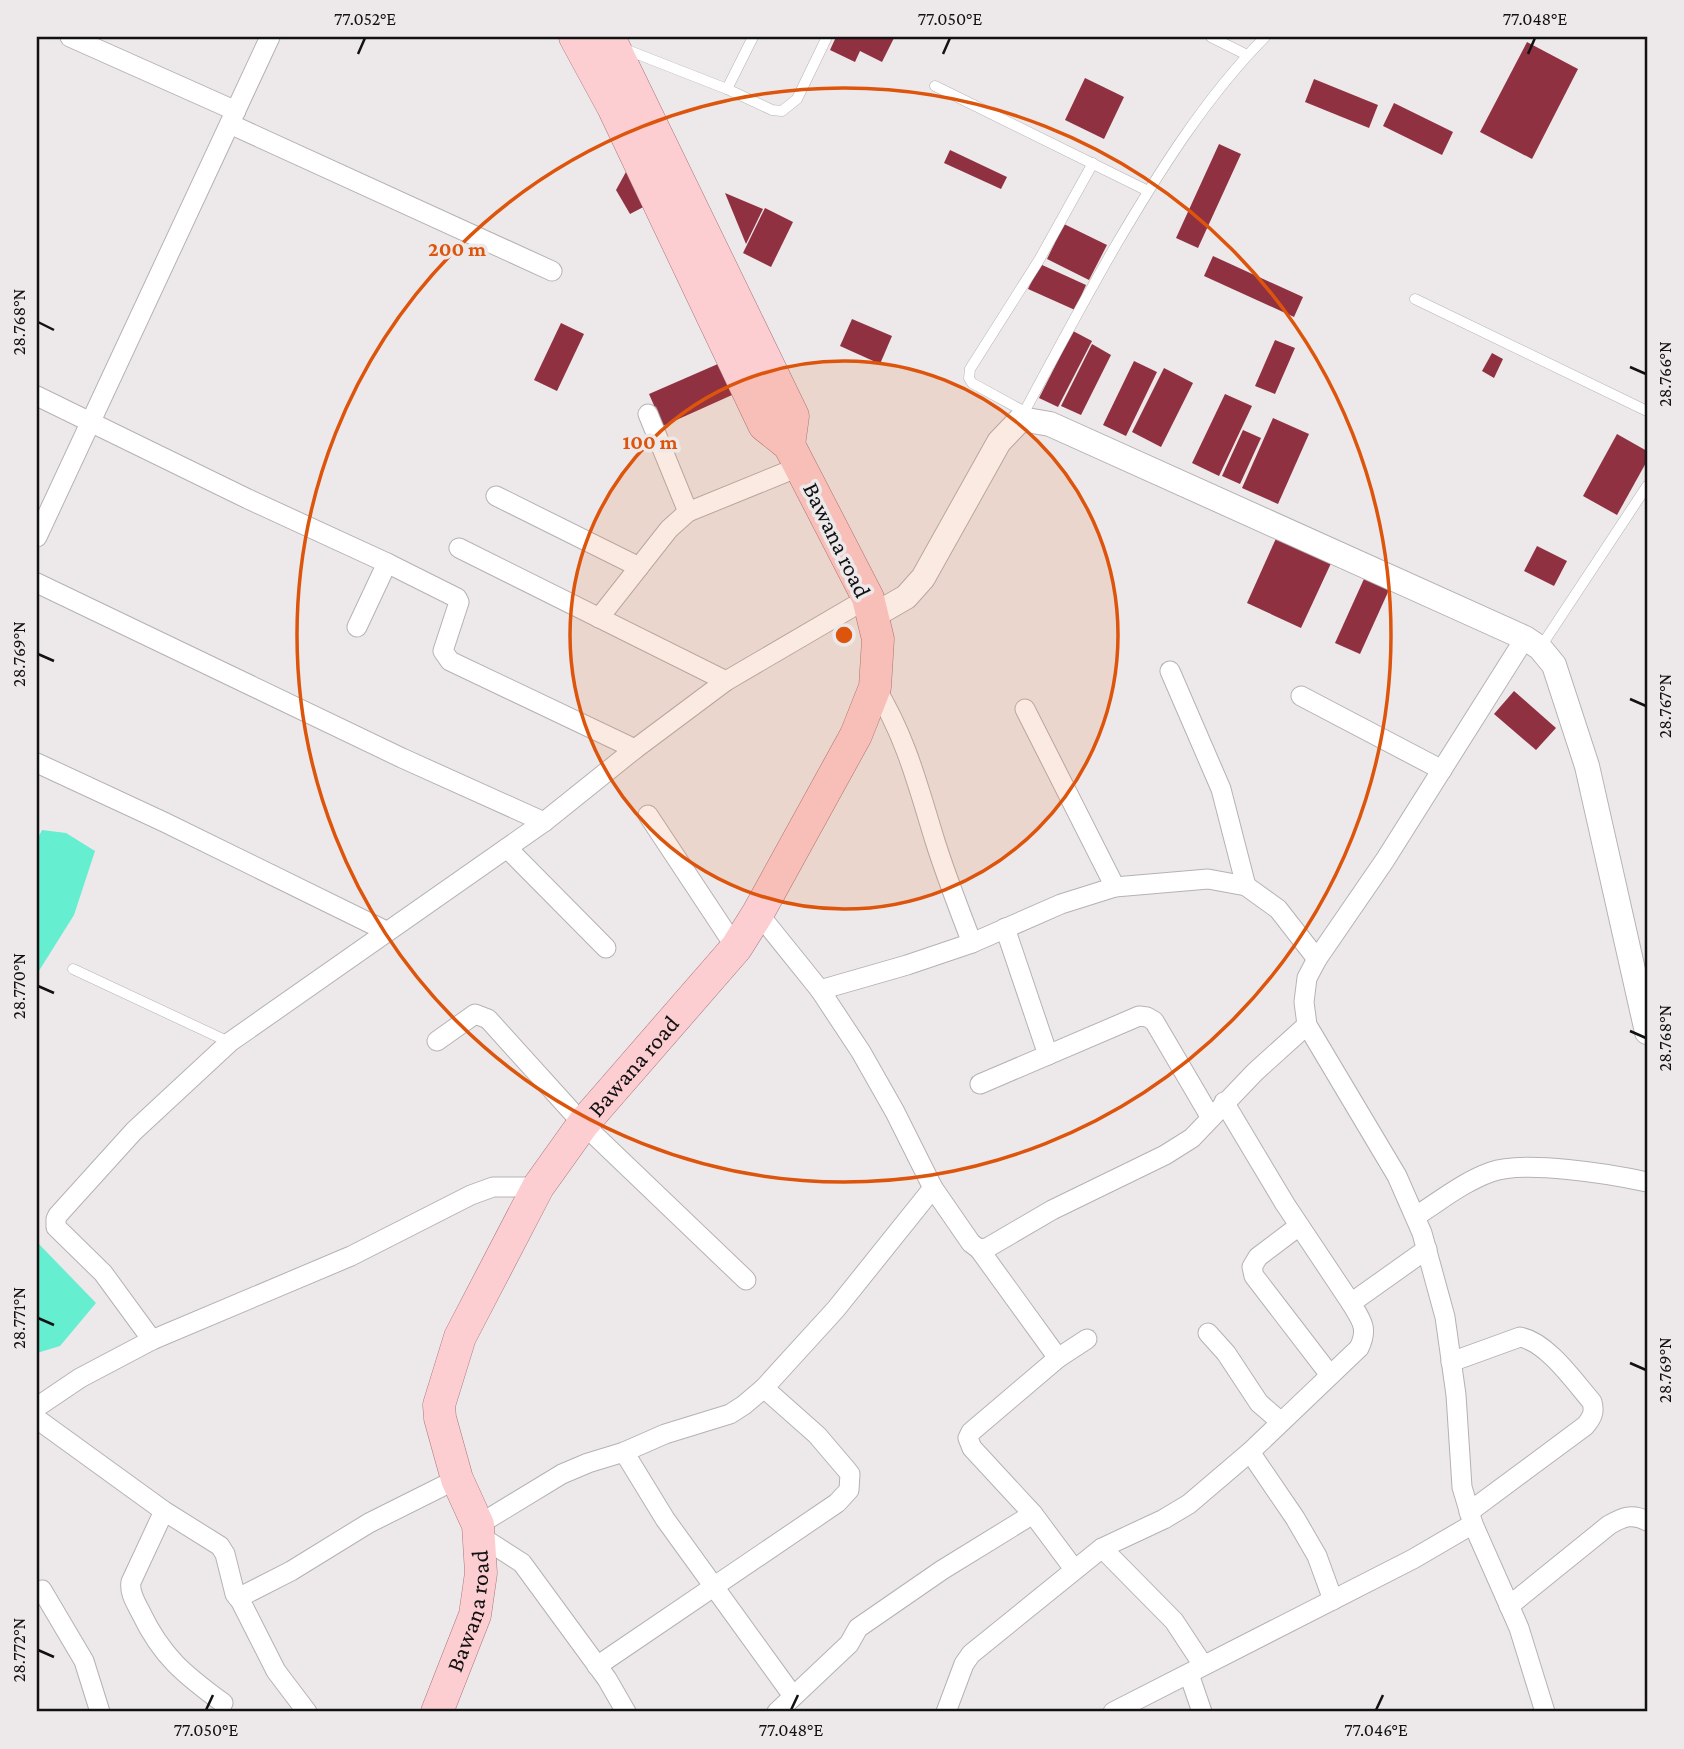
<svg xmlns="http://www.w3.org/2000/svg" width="1684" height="1749" font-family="'Crimson Pro',serif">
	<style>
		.water { fill: #65eecf }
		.building { fill: #903141 }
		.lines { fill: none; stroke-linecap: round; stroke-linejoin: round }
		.service-casing { stroke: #b6b2b2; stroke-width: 11 }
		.minor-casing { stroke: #b6b2b2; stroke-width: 21 }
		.tertiary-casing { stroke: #b6b2b2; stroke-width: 26 }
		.primary-casing { stroke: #a9767b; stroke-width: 33 }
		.service { stroke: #fff; stroke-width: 10 }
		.minor { stroke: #fff; stroke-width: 19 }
		.tertiary { stroke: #fff; stroke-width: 24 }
		.primary { stroke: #fccdd1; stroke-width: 32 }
		.ticks { fill: none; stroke: #131212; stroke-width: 2.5 }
		.ring { fill: none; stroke: #dd550c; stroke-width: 3.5 }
		.labels { text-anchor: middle; stroke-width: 7; stroke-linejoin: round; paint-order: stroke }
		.street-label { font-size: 24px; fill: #131212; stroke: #ede9ea }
		.centre { fill: #dd550c; stroke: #ede9ea; stroke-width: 3.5 }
		.ring-label { font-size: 21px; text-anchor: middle; font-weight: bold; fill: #dd550c; stroke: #ede9ea; stroke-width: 7; stroke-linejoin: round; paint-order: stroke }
		.neatline { fill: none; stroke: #131212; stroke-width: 2.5 }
		.ticks-label { font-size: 18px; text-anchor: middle; fill: #131212 }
	</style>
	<rect width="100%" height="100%" fill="#ede9ea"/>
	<g class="water">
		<polygon points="42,830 66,833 95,851 74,915 37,974 37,840"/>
		<polygon points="37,1242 96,1303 60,1346 37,1353"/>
	</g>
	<g class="building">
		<polygon points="836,37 892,37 894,38 882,62 860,51 855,62 830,50"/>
		<polygon points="1527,42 1578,69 1532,159 1480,132"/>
		<polygon points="1085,78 1124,97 1104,139 1065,120"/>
		<polygon points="1314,79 1378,105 1369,128 1305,102"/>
		<polygon points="1394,103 1453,132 1442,155 1383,126"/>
		<polygon points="1219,144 1241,154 1198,248 1176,238"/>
		<polygon points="950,150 1007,177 1001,189 944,163"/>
		<polygon points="632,161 653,202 630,214 616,190"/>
		<polygon points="725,193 763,209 746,244"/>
		<polygon points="765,208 793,222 771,267 743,253"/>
		<polygon points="1064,224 1107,245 1089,280 1047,259"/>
		<polygon points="1213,256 1303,297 1294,317 1204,276"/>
		<polygon points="1040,264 1086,285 1075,310 1028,289"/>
		<polygon points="852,319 892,336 880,364 840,346"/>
		<polygon points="561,323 584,334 557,391 534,380"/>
		<polygon points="1073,331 1092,341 1058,407 1039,398"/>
		<polygon points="1275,340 1295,348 1275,394 1255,386"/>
		<polygon points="1092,344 1111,355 1081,415 1061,406"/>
		<polygon points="1492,353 1503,359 1494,378 1482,371"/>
		<polygon points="727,360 741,391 663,426 649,394"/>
		<polygon points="1134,361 1157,372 1126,436 1103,425"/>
		<polygon points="1164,368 1193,383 1161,447 1132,432"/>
		<polygon points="1225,394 1252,406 1219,476 1192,463"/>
		<polygon points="1273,418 1309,434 1278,504 1242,488"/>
		<polygon points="1243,430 1261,438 1240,484 1222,476"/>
		<polygon points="1617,434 1647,451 1647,461 1617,515 1583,496"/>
		<polygon points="1278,534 1333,559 1301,628 1247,603"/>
		<polygon points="1537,546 1567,561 1554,586 1524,571"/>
		<polygon points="1368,570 1393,581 1360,654 1335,643"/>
		<polygon points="1514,691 1556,728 1536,750 1494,714"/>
	</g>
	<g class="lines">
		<g class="service-casing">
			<g id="service">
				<polyline points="1211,37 1247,55"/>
				<polyline points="622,48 727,89 772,110 782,111 797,99 827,37"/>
				<polyline points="935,86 1148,191"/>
				<polyline points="727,89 753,37"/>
				<polyline points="1415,299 1647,411"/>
				<polyline points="1025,412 972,383 969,378 970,369 1039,260 1093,163"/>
				<path d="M1021,418C1052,360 1083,302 1116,245C1159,172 1205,98 1265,37"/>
				<polyline points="1540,648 1647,486"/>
				<polyline points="73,969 229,1042"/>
			</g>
		</g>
		<g class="minor-casing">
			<g id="minor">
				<polyline points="70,37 236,111"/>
				<polyline points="230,124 552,271"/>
				<polyline points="37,396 248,499 387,563 357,627"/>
				<polyline points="648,414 688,512"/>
				<polyline points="496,496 639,567"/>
				<polyline points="37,537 270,37"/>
				<polyline points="459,548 726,681"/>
				<polyline points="387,563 457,598 459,602 443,651 450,661 635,749"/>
				<polyline points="37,583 402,758 544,822"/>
				<polyline points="599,618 669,529 688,512 801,466"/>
				<polyline points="1525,638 1385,860 1317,959 1307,978 1304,1002 1307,1025 1397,1176 1422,1233 1445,1317 1456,1395 1462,1487 1473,1524 1519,1628 1545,1712"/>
				<polyline points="1170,671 1221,789 1246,886"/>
				<polyline points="1301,696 1442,770"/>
				<polyline points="1025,709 1115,887"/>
				<polyline points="37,763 164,822 386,931"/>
				<polyline points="648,815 736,948"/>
				<polyline points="507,848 606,948"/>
				<path d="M758,913L820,990L907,965L972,943C959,909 946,876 935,841C918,786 906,737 875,687"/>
				<polyline points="1005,928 1048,1055"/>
				<polyline points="972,943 1061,904 1115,887 1208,879 1246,886 1278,909 1317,959"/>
				<polyline points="820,990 861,1052 895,1112 933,1188 971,1243 979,1249 987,1248 1052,1210 1165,1155 1192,1138 1255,1072 1307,1025"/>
				<polyline points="437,1041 475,1014 488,1019 583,1124 746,1280"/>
				<polyline points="980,1084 1139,1016 1147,1017 1154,1021 1211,1118"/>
				<polyline points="1224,1102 1285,1204 1351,1303"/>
				<path d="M1416,1216C1440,1201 1463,1182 1491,1172C1524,1160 1611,1174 1647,1182"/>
				<polyline points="1299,1226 1258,1257 1252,1267 1254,1276 1330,1375"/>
				<polyline points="979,1249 1058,1358 971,1432 968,1438 972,1448 1033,1514"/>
				<polyline points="1208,1333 1226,1353 1259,1403 1281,1422"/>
				<polyline points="152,1340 103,1273 56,1227 56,1219 58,1215 134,1131 230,1042 544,822 635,749 726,681 868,598"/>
				<polyline points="1058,1358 1087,1339"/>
				<path d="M1451,1362L1520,1337C1547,1342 1574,1381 1592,1402C1595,1412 1592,1418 1585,1426L1469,1512"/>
				<polyline points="37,1407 80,1378 152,1340 351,1256 471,1195 493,1187 538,1187"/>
				<polyline points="37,1419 164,1511 220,1546 225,1554 235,1594 238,1598 291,1571 369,1523 457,1479"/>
				<polyline points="624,1452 665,1519 793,1696"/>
				<polyline points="1250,1452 1295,1518 1317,1556 1333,1600"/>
				<path d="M164,1511L131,1582C129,1593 136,1603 141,1613C162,1657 185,1675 223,1703"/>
				<polyline points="478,1525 562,1474 588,1463 624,1452 665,1434 730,1414 744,1405 764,1388 836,1309 933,1188"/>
				<polyline points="480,1536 522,1563 607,1679 626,1712"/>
				<polyline points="1102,1548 1174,1621 1203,1665"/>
				<polyline points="37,1591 42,1590 84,1661 100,1712"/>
				<polyline points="239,1598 276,1671 307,1712"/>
				<path d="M1509,1606L1609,1525C1623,1517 1632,1513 1647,1521"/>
				<polyline points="597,1666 837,1503 849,1490 850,1474 846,1469 817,1435 764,1388"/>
				<polyline points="1189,1674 1202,1712"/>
				<polyline points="777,1712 849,1644 858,1628 942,1570 1033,1514 1074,1569"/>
				<path d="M946,1712L964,1664L971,1654L1102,1548L1164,1519L1189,1504L1250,1452L1359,1348C1369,1328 1361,1320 1351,1303L1427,1249"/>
				<polyline points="1113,1712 1413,1559 1473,1524"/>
			</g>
		</g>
		<g class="tertiary-casing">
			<polyline id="tertiary" points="873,616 906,597 923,578 999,442 1021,419 1050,424 1525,638 1540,648 1554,665 1587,766 1647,1032"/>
		</g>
		<g class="primary-casing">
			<g id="primary">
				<polyline points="609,37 793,416 789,445"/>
				<path id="s1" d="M437,1712L475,1615L481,1573L478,1525L457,1479L440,1418L439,1405L460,1337L538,1187L583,1124L736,948L758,913L856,735L875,687L878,639L868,598L789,445L764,425L613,107L575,37"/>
			</g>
		</g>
		<use href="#service" class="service"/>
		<use href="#minor" class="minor"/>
		<use href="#tertiary" class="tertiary"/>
		<use href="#primary" class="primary"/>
	</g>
	<path class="ticks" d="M358,54L365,38M943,54L950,38M1528,54L1535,38M38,322L54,330M1630,367L1646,374M38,654L54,661M1630,699L1646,706M38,986L54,993M1630,1031L1646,1038M38,1318L54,1325M1630,1363L1646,1370M38,1650L54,1657M206,1710L213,1695M791,1710L798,1695M1376,1710L1383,1695"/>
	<circle cx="844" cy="635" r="274" fill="#dd550c" fill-opacity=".12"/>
	<g class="ring">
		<circle cx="844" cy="635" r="274"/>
		<circle cx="844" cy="635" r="547"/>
	</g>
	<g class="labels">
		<g class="street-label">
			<text transform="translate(837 540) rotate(64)" y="8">Bawana road</text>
			<text dy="8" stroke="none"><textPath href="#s1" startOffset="716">Bawana road</textPath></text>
			<text dy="8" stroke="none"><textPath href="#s1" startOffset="107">Bawana road</textPath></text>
		</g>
	</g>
	<circle cx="844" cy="635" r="10" class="centre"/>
	<g class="ring-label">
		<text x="457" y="256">200 m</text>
		<text x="650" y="449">100 m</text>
	</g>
	<rect width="1684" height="1749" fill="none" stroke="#ede9ea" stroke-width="77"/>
	<rect x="38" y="38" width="1608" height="1672" class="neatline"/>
	<g class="ticks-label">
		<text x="365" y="25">77.052°E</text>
		<text x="950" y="25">77.050°E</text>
		<text x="1535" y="25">77.048°E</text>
		<text transform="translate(19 322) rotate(-90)" y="6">28.768°N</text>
		<text transform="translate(1665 374) rotate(-90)" y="6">28.766°N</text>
		<text transform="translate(19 654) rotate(-90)" y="6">28.769°N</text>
		<text transform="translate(1665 706) rotate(-90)" y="6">28.767°N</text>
		<text transform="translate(19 986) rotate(-90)" y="6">28.770°N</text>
		<text transform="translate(1665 1038) rotate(-90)" y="6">28.768°N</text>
		<text transform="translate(19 1318) rotate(-90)" y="6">28.771°N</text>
		<text transform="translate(1665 1370) rotate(-90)" y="6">28.769°N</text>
		<text transform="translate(19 1650) rotate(-90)" y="6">28.772°N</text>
		<text x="206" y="1736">77.050°E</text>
		<text x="791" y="1736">77.048°E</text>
		<text x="1376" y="1736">77.046°E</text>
	</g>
</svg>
